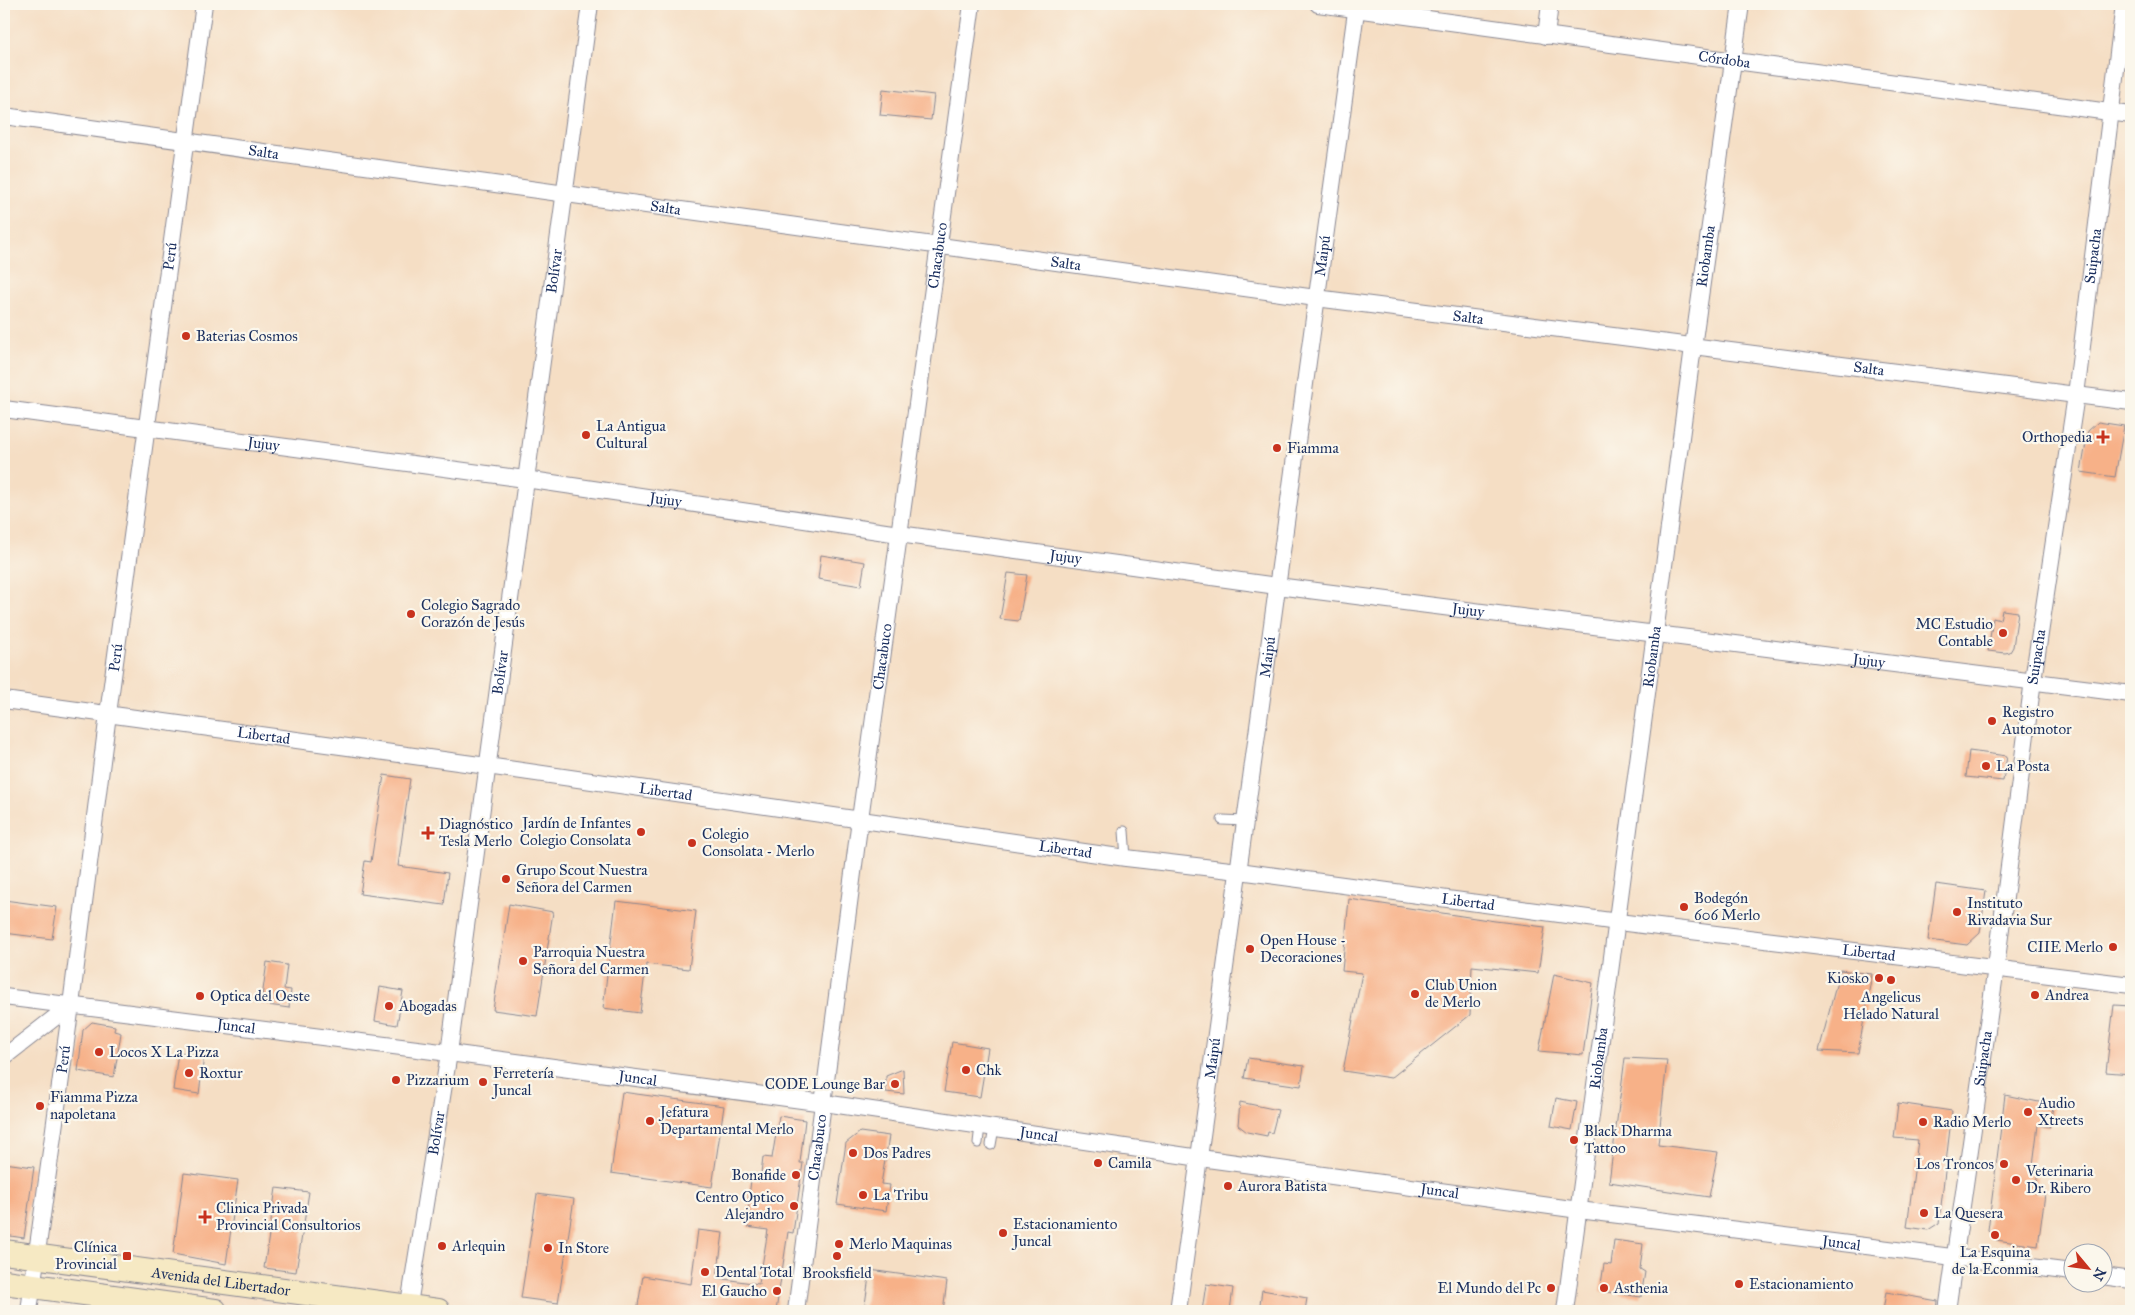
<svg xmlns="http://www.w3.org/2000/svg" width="2135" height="1315" font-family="'IM FELL Great Primer',serif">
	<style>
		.building { fill: #f7b188 }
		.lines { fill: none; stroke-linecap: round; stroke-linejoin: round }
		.lane-casing { stroke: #888691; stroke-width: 11 }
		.street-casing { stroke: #888691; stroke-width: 18 }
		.secondary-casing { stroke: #888691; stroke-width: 26 }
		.lane { stroke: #fff; stroke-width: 9 }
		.street { stroke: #fff; stroke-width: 16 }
		.secondary { stroke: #f6e9c3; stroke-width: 24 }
		.poi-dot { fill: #c8321e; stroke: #fbf7ec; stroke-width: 2 }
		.labels { text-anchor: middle; stroke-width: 4.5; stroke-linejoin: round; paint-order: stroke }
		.street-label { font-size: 15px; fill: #1b2f5e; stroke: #fbf7ec }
		.poi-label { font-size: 15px; fill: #1b2f5e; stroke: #fbf7ec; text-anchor: start }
	</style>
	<rect width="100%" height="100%" fill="#fbf7ec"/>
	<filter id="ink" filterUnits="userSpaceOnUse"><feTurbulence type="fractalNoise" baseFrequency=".02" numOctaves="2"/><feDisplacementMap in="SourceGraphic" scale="10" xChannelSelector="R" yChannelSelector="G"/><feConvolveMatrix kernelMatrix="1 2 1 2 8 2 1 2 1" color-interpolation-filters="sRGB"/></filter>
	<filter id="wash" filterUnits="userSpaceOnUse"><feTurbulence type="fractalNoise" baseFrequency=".0096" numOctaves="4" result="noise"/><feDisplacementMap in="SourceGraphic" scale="20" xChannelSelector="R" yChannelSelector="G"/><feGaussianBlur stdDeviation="1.12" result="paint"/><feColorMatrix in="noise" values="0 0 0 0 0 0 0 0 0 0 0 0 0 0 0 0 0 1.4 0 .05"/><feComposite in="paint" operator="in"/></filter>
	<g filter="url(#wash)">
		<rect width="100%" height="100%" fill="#f5dec4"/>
		<g id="blocks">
			<g class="building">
				<polygon points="883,89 934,95 931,120 880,115"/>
				<polygon points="2098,422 2124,426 2115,477 2081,472 2088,431"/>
				<polygon points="821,555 865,562 861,586 818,579"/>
				<polygon points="1008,573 1027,575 1019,621 1000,619"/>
				<polygon points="2002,610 2018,612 2013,647 2010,652 2005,653 1988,651 1993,618 2000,620"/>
				<polygon points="1969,751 2007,756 2003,781 1966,777"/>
				<polygon points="384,775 410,779 398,866 448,873 444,905 360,894 365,861 371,862"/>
				<polygon points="1936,884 1986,891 1980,933 1967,945 1928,940"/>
				<polygon points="1349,899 1495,921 1545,927 1538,973 1472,966 1470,1015 1391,1078 1343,1071 1362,973 1342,971"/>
				<polygon points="4,900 57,907 52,939 4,933"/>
				<polygon points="616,901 696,911 689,969 646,964 640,1013 603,1008"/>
				<polygon points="509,904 553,912 537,1016 493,1010"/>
				<polygon points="267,962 287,965 284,989 291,990 289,1008 261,1004"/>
				<polygon points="1840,970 1872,974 1858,1053 1819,1051"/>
				<polygon points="1554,974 1593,983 1583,1055 1539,1051"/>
				<polygon points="380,987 403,991 397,1025 375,1021"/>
				<polygon points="2114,1005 2131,1006 2131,1074 2106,1072"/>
				<polygon points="92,1022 115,1026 114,1031 121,1033 114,1077 78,1071 83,1030"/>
				<polygon points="952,1042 988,1048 980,1097 944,1092"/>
				<polygon points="178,1052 204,1056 199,1094 173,1090"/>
				<polygon points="1248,1058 1304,1066 1301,1086 1244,1078"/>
				<polygon points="1625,1058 1667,1060 1658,1145 1718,1152 1709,1197 1609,1182"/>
				<polygon points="903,1069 904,1094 886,1092 886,1076"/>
				<polygon points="622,1092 724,1106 712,1187 611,1173"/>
				<polygon points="2005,1095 2053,1105 2050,1127 2038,1125 2032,1173 2039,1173 2035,1193 2045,1194 2038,1246 1996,1240 1988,1230"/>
				<polygon points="1556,1098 1577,1102 1572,1130 1551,1126"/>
				<polygon points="1240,1102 1278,1110 1272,1133 1268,1132 1267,1136 1247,1132 1238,1125"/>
				<polygon points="1898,1103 1952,1111 1939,1223 1928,1230 1907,1227 1918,1140 1894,1138"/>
				<polygon points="779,1116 805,1120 800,1163 803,1163 793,1233 788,1232 776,1311 637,1311 643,1276 691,1284 698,1230 723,1233 717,1278 759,1284 768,1230 747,1227 749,1206 748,1205 751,1180 760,1181 763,1157 772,1158"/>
				<polygon points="860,1132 889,1136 881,1184 890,1185 886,1211 837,1204 846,1143"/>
				<polygon points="4,1163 34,1167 24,1238 4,1235"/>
				<polygon points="184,1173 238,1180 226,1264 173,1254"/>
				<polygon points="276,1188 309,1192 296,1272 264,1268"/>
				<polygon points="537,1194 574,1199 558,1303 521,1298"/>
				<polygon points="1614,1240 1643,1244 1640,1269 1645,1272 1641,1297 1600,1291 1604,1264 1611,1265"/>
				<polygon points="870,1270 947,1281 943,1311 864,1311"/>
				<polygon points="1206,1284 1233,1288 1230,1311 1202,1311"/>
				<polygon points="1262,1290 1307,1298 1305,1311 1259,1311"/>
				<polygon points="1886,1292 1938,1301 1937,1311 1883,1311"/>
			</g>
		</g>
	</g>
	<g filter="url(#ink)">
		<use href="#blocks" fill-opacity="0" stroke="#888691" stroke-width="1"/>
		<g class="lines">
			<g class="lane-casing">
				<g id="lane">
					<polyline points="1222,820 1246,821"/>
					<polyline points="1124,831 1126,858"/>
					<polyline points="978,1143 980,1126"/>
					<polyline points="991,1145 994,1128"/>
				</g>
			</g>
			<g class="street-casing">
				<g id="street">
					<path id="s1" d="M1318,4L2131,115"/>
					<polyline points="1546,36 1550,4"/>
					<path id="s2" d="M4,116L1316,298L2131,402"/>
					<path id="s3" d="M4,409L525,479L899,534L1277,586L2131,694"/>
					<path id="s4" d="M4,700L487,766L1126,858L1239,871L1618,922L2131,985"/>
					<path id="s5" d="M4,997L449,1053L824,1103L1200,1158L1579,1210L2072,1272"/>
					<polyline points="4,1057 71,1005"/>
					<polyline points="2102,1276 2131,1280"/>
					<path id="s6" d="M29,1311L71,1005L108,714L204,4"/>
					<path id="s7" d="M408,1311L449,1053L590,4"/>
					<path id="s8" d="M796,1311L860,819L972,4"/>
					<path id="s9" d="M1178,1311L1357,4"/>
					<path id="s10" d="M1565,1311L1693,347L1741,4"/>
					<path id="s11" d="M1947,1311L1996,967L2033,680L2076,395L2124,4"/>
				</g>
			</g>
			<g class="secondary-casing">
				<g id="secondary">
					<path id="s12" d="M4,1252L438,1311"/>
					<polyline points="4,1282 215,1311"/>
				</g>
			</g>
			<use href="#lane" class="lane"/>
			<use href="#street" class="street"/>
			<use href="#secondary" class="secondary"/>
		</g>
	</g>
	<g class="poi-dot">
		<circle cx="186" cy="336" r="5"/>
		<circle cx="586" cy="435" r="5"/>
		<path d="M2100.5 429.5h5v5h5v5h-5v5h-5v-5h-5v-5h5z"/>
		<circle cx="1277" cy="448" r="5"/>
		<circle cx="411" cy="614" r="5"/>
		<circle cx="2003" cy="633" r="5"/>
		<circle cx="1992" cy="721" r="5"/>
		<circle cx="1986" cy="766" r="5"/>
		<circle cx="641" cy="832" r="5"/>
		<path d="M425.5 825.5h5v5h5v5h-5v5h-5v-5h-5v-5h5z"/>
		<circle cx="692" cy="843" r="5"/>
		<circle cx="506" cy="879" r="5"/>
		<circle cx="1684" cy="907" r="5"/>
		<circle cx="1957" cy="912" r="5"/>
		<circle cx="2113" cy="947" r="5"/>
		<circle cx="1250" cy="949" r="5"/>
		<circle cx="523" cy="961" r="5"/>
		<circle cx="1879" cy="978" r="5"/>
		<circle cx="1891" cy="980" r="5"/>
		<circle cx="1415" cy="994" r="5"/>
		<circle cx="2035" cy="995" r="5"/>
		<circle cx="200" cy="996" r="5"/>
		<circle cx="389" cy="1006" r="5"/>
		<circle cx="99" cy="1052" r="5"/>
		<circle cx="966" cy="1070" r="5"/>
		<circle cx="189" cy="1073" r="5"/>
		<circle cx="396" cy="1080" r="5"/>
		<circle cx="483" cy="1082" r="5"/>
		<circle cx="895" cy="1084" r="5"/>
		<circle cx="40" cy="1106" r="5"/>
		<circle cx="2028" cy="1112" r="5"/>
		<circle cx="650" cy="1121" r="5"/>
		<circle cx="1923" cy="1122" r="5"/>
		<circle cx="1574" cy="1140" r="5"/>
		<circle cx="853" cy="1153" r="5"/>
		<circle cx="1098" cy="1163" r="5"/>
		<circle cx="2004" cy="1164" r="5"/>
		<circle cx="796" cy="1175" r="5"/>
		<circle cx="2016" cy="1180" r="5"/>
		<circle cx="1228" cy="1186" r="5"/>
		<circle cx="863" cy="1195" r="5"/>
		<circle cx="794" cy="1206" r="5"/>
		<circle cx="1924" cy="1213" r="5"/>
		<path d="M202.5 1209.5h5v5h5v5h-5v5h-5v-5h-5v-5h5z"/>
		<circle cx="1003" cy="1233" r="5"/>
		<circle cx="1995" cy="1235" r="5"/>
		<circle cx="839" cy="1244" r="5"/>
		<circle cx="442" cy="1246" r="5"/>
		<circle cx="548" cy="1248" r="5"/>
		<rect x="122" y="1251" width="10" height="10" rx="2.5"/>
		<circle cx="837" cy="1256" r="5"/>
		<circle cx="705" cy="1272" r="5"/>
		<circle cx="1739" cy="1284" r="5"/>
		<circle cx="1551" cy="1288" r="5"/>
		<circle cx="1604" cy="1288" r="5"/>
		<circle cx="777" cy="1291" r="5"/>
	</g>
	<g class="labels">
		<g class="street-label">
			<text dy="5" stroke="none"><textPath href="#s1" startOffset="410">Córdoba</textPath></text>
			<text dy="5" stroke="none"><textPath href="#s2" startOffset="262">Salta</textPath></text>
			<text dy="5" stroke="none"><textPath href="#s2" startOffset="668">Salta</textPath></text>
			<text dy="5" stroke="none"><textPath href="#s6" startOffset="1064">Perú</textPath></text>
			<text dy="5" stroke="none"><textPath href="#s8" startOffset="1065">Chacabuco</textPath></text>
			<text dy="5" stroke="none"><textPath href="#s9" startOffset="1065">Maipú</textPath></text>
			<text dy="5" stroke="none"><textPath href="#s10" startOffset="1064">Riobamba</textPath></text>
			<text dy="5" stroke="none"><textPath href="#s11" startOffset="1065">Suipacha</textPath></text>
			<text dy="5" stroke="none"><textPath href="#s2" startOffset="1072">Salta</textPath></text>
			<text dy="5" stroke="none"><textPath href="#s7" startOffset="1050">Bolívar</textPath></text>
			<text dy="5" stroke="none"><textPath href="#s2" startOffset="1478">Salta</textPath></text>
			<text dy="5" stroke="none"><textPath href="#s2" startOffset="1882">Salta</textPath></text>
			<text dy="5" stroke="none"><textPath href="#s3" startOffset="262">Jujuy</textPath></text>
			<text dy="5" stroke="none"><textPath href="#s3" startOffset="668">Jujuy</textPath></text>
			<text dy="5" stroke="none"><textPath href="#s3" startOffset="1072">Jujuy</textPath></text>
			<text dy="5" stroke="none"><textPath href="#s3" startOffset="1478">Jujuy</textPath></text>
			<text dy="5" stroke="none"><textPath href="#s6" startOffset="659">Perú</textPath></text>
			<text dy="5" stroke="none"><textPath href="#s8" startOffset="660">Chacabuco</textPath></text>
			<text dy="5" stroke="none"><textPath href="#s10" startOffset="660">Riobamba</textPath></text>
			<text dy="5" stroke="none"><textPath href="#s9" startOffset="660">Maipú</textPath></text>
			<text dy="5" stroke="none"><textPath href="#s11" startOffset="660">Suipacha</textPath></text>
			<text dy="5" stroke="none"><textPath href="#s3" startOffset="1882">Jujuy</textPath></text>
			<text dy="5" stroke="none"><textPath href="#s7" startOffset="645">Bolívar</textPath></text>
			<text dy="5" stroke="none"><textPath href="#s4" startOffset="262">Libertad</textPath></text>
			<text dy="5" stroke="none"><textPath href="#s4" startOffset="668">Libertad</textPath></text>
			<text dy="5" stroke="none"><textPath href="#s4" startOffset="1072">Libertad</textPath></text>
			<text dy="5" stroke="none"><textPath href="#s4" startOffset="1478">Libertad</textPath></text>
			<text dy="5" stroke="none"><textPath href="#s4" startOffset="1882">Libertad</textPath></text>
			<text dy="5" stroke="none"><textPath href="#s5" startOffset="234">Juncal</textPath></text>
			<text dy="5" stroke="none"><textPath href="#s6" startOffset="254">Perú</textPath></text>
			<text dy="5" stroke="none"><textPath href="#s9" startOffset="255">Maipú</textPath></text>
			<text dy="5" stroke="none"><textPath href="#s10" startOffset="255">Riobamba</textPath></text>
			<text dy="5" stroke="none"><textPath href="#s11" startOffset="255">Suipacha</textPath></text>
			<text dy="5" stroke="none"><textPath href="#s5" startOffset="639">Juncal</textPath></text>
			<text dy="5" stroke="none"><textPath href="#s7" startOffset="180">Bolívar</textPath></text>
			<text dy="5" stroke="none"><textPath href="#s5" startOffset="1044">Juncal</textPath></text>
			<text dy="5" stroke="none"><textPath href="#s8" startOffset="165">Chacabuco</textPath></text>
			<text dy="5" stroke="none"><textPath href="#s5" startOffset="1449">Juncal</textPath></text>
			<text dy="5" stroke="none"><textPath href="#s5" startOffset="1854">Juncal</textPath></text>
			<text dy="5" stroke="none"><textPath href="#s12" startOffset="219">Avenida del Libertador</textPath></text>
		</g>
		<g class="poi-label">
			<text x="196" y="341">Baterias Cosmos</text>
			<text x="596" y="431">La Antigua<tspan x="596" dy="17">Cultural</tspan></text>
			<text x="2092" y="442" text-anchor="end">Orthopedia</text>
			<text x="1287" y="453">Fiamma</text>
			<text x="421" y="610">Colegio Sagrado<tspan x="421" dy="17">Corazón de Jesús</tspan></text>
			<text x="1993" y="629" text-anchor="end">MC Estudio<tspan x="1993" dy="17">Contable</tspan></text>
			<text x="2002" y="717">Registro<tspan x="2002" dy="17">Automotor</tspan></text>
			<text x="1996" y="771">La Posta</text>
			<text x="631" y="828" text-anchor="end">Jardín de Infantes<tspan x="631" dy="17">Colegio Consolata</tspan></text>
			<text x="439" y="829">Diagnóstico<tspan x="439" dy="17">Tesla Merlo</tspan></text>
			<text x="702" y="839">Colegio<tspan x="702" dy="17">Consolata - Merlo</tspan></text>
			<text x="516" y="875">Grupo Scout Nuestra<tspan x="516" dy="17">Señora del Carmen</tspan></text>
			<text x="1694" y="903">Bodegón<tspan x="1694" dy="17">606 Merlo</tspan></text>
			<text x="1967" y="908">Instituto<tspan x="1967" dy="17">Rivadavia Sur</tspan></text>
			<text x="1260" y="945">Open House -<tspan x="1260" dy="17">Decoraciones</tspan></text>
			<text x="2103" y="952" text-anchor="end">CIIE Merlo</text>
			<text x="533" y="957">Parroquia Nuestra<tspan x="533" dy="17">Señora del Carmen</tspan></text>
			<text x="1869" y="983" text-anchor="end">Kiosko</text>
			<text x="1425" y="990">Club Union<tspan x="1425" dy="17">de Merlo</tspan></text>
			<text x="2045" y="1000">Andrea</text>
			<text x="210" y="1001">Optica del Oeste</text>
			<text x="1891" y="1002" text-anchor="middle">Angelicus<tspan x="1891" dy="17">Helado Natural</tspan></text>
			<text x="399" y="1011">Abogadas</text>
			<text x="109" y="1057">Locos X La Pizza</text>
			<text x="976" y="1075">Chk</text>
			<text x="199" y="1078">Roxtur</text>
			<text x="493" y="1078">Ferretería<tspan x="493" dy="17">Juncal</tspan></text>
			<text x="406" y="1085">Pizzarium</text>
			<text x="885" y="1089" text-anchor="end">CODE Lounge Bar</text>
			<text x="50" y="1102">Fiamma Pizza<tspan x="50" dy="17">napoletana</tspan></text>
			<text x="2038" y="1108">Audio<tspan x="2038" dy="17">Xtreets</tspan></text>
			<text x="660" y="1117">Jefatura<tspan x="660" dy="17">Departamental Merlo</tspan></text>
			<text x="1933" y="1127">Radio Merlo</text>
			<text x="1584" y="1136">Black Dharma<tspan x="1584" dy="17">Tattoo</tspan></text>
			<text x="863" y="1158">Dos Padres</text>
			<text x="1108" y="1168">Camila</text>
			<text x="1994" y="1169" text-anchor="end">Los Troncos</text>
			<text x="2026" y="1176">Veterinaria<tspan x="2026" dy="17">Dr. Ribero</tspan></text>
			<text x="786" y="1180" text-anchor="end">Bonafide</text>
			<text x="1238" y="1191">Aurora Batista</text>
			<text x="873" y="1200">La Tribu</text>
			<text x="784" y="1202" text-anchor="end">Centro Optico<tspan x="784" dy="17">Alejandro</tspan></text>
			<text x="216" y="1213">Clinica Privada<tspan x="216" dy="17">Provincial Consultorios</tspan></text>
			<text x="1934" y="1218">La Quesera</text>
			<text x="1013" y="1229">Estacionamiento<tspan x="1013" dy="17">Juncal</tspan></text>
			<text x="849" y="1249">Merlo Maquinas</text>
			<text x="452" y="1251">Arlequin</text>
			<text x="117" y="1252" text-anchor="end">Clínica<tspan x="117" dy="17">Provincial</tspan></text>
			<text x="558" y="1253">In Store</text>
			<text x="1995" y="1257" text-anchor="middle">La Esquina<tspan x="1995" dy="17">de la Econmia</tspan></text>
			<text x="715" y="1277">Dental Total</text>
			<text x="837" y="1278" text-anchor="middle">Brooksfield</text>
			<text x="1749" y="1289">Estacionamiento</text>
			<text x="1541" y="1293" text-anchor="end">El Mundo del Pc</text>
			<text x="1614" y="1293">Asthenia</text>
			<text x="767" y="1296" text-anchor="end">El Gaucho</text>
		</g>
	</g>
	<rect width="2135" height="1315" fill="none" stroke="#fbf7ec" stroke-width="20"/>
	<g transform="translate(2088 1268) rotate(119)"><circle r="24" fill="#fbf7ec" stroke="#a1a7b3"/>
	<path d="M0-4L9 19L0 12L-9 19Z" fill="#c8321e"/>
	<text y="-8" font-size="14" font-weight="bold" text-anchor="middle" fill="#1b2f5e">N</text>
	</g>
</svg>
